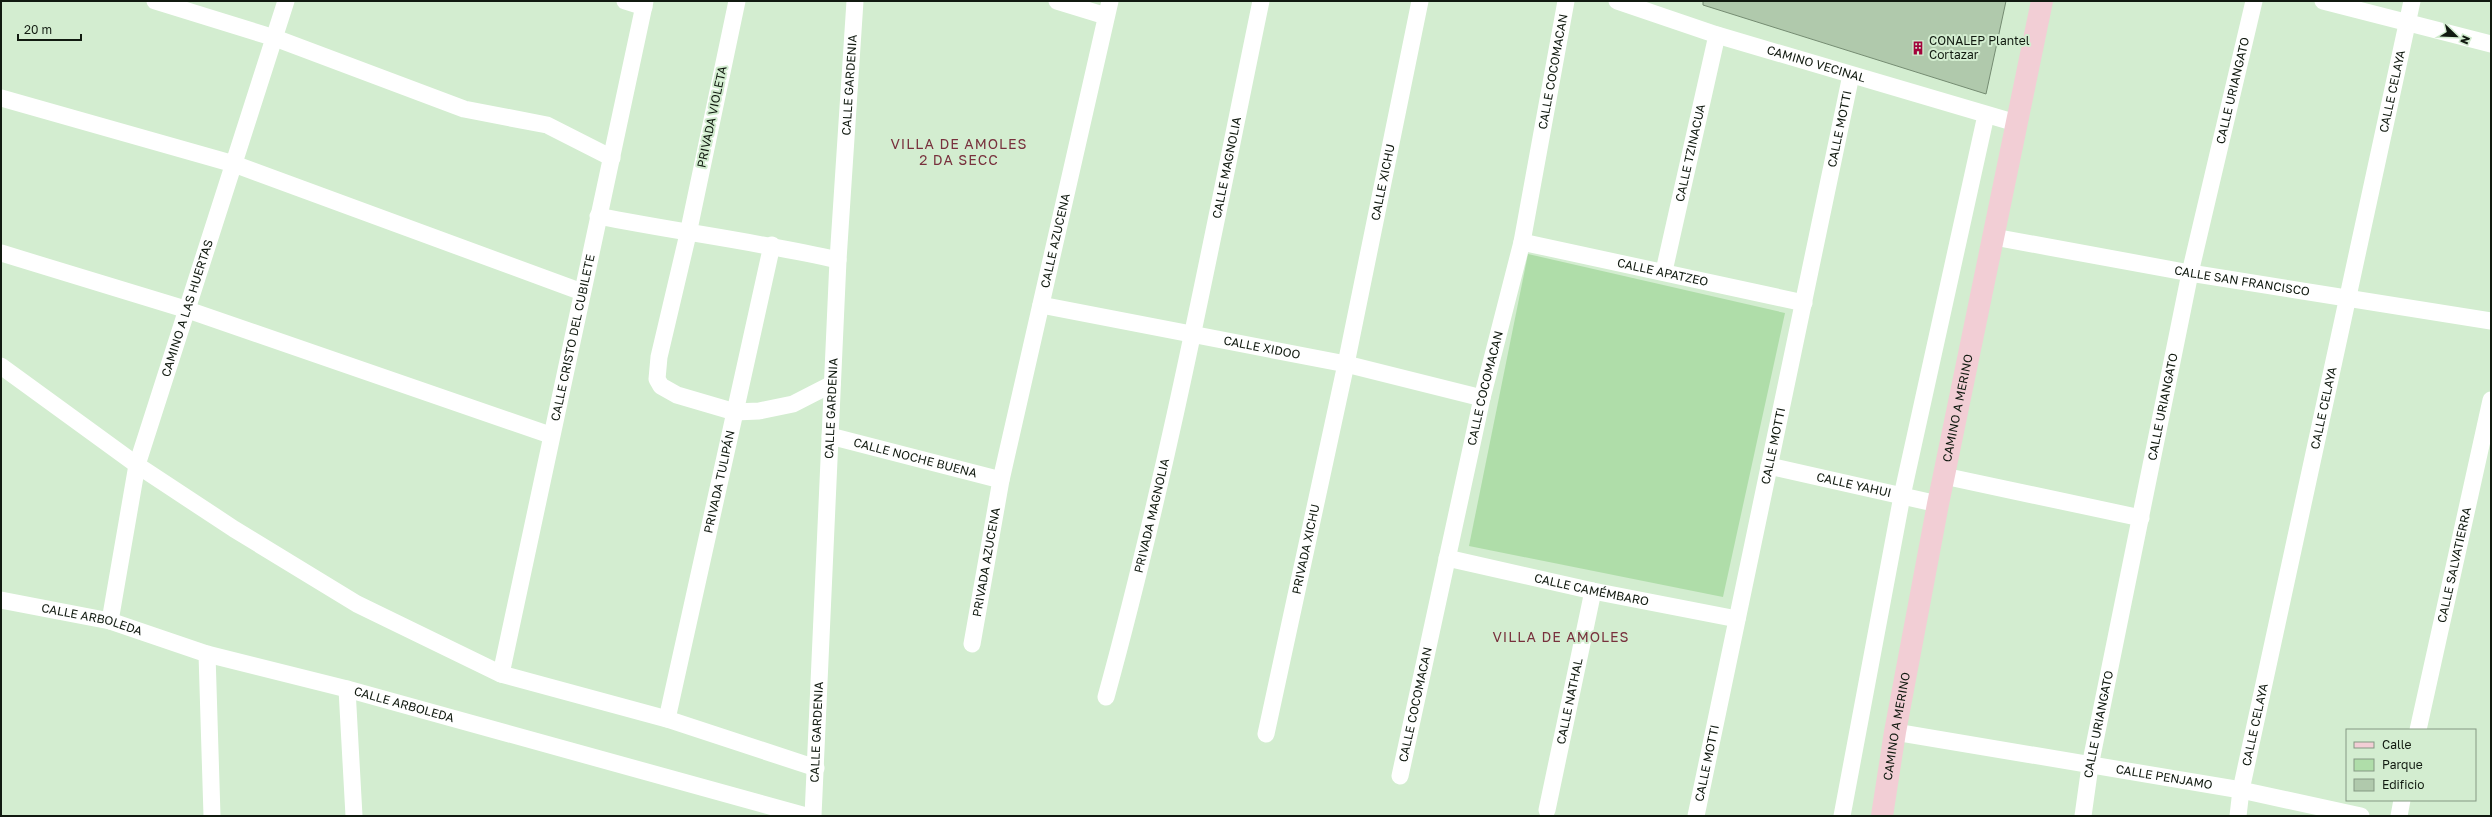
<svg xmlns="http://www.w3.org/2000/svg" width="2492" height="817" font-family="'Golos Text',sans-serif">
	<style>
		.green { fill: #afdda9 }
		.building { fill: #b0c9ac; stroke: #758c72 }
		.lines { fill: none; stroke-linecap: round; stroke-linejoin: round }
		.street { stroke: #fff; stroke-width: 17 }
		.secondary { stroke: #f2ced5; stroke-width: 22 }
		.labels { text-anchor: middle; stroke-width: 4; stroke-linejoin: round; paint-order: stroke }
		.poi-label { font-size: 12px; fill: #111a10; stroke: #d3edd0; text-anchor: start }
		.street-label { font-size: 12px; fill: #111a10; stroke: #d3edd0 }
		.quarter-label { font-size: 14px; letter-spacing: 1px; fill: #78313d; stroke: #d3edd0 }
	</style>
	<rect width="100%" height="100%" fill="#d3edd0"/>
	<polygon class="green" points="1528,254 1785,313 1723,597 1469,546"/>
	<polygon class="building" points="1703,1 2006,1 1986,94 1703,5"/>
	<g class="lines">
		<g class="street">
			<polyline points="155,1 275,38 464,109 547,125 612,158"/>
			<polyline points="625,1 644,7"/>
			<polyline points="737,1 688,234 659,357 657,379 661,386 677,395 735,412 759,411 793,404 832,384"/>
			<polyline points="1057,1 1106,16"/>
			<path id="s1" d="M1617,1L1717,35L2016,123"/>
			<polyline points="2323,1 2491,44"/>
			<polyline points="1,98 234,164 582,292"/>
			<path d="M598,216C678,232 759,242 838,260"/>
			<path id="s2" d="M1994,237L2190,273L2491,321"/>
			<path id="s3" d="M1522,242L1804,303"/>
			<polyline points="1,253 188,310 550,435"/>
			<path id="s4" d="M1664,271L1717,35"/>
			<path id="s5" d="M1041,305L1346,364L1482,398"/>
			<polyline points="1,366 137,465 234,529 357,604 501,674 667,719 816,768"/>
			<path id="s6" d="M830,436L1001,480"/>
			<path id="s7" d="M1769,466L1938,504"/>
			<polyline points="1944,476 2141,518"/>
			<path id="s8" d="M1447,558L1593,591L1737,619"/>
			<path id="s9" d="M1,600L110,621L207,654L347,689L806,816"/>
			<path id="s10" d="M110,621L137,465L286,1"/>
			<path id="s11" d="M972,644L1001,480L1110,1"/>
			<polyline points="207,654 212,816"/>
			<path id="s12" d="M501,674L645,1"/>
			<polyline points="347,689 354,816"/>
			<path id="s13" d="M1106,697C1169,468 1213,233 1261,1"/>
			<path id="s14" d="M667,719L772,245"/>
			<path id="s15" d="M2418,730L2491,400"/>
			<path id="s16" d="M1895,732L2241,790L2361,816"/>
			<path id="s17" d="M1266,734L1346,364L1420,1"/>
			<path id="s18" d="M1400,776L1482,398L1522,242L1566,1"/>
			<path id="s19" d="M1547,810L1593,591"/>
			<path id="s20" d="M813,816L838,260L855,1"/>
			<path id="s21" d="M1696,816L1851,75"/>
			<polyline points="1842,816 1902,496 1986,115"/>
			<path id="s22" d="M2083,816L2090,766L2190,273L2254,1"/>
			<path id="s23" d="M2238,816L2241,790L2412,1"/>
			<polyline points="2399,816 2402,800"/>
		</g>
		<path class="secondary" id="s24" d="M1882,816L1895,732L1938,504L2042,1"/>
	</g>
	<defs>
		<g id="building-bare" transform="scale(1.08)"><path d="M-4-6H4V6H1V3H-1V6H-4ZM-2.5-4.3h1.7v1.8h-1.7ZM.8-4.3h1.7v1.8H.8ZM-2.5-1h1.7V.8h-1.7ZM.8-1h1.7V.8H.8Z" fill="#a2033b" stroke="#d3edd0" stroke-width="2.5" paint-order="stroke"/></g>
	</defs>
	<g fill-rule="evenodd">
		<use href="#building-bare" x="1918" y="48"/>
	</g>
	<g class="labels">
		<g class="poi-label">
			<text x="1929" y="45">CONALEP Plantel<tspan x="1929" dy="14">Cortazar</tspan></text>
		</g>
		<g class="street-label">
			<text dy="4" stroke="none"><textPath href="#s1" startOffset="209">CAMINO VECINAL</textPath></text>
			<text dy="4" stroke="none"><textPath href="#s18" startOffset="721">CALLE COCOMACAN</textPath></text>
			<text dy="4" stroke="none"><textPath href="#s20" startOffset="732">CALLE GARDENIA</textPath></text>
			<text dy="4" stroke="none"><textPath href="#s22" startOffset="741">CALLE URIANGATO</textPath></text>
			<text dy="4" stroke="none"><textPath href="#s23" startOffset="741">CALLE CELAYA</textPath></text>
			<text transform="translate(712 117) rotate(-78)" y="4">PRIVADA VIOLETA</text>
			<text dy="4" stroke="none"><textPath href="#s21" startOffset="702">CALLE MOTTI</textPath></text>
			<text dy="4" stroke="none"><textPath href="#s4" startOffset="121">CALLE TZINACUA</textPath></text>
			<text dy="4" stroke="none"><textPath href="#s13" startOffset="543">CALLE MAGNOLIA</textPath></text>
			<text dy="4" stroke="none"><textPath href="#s17" startOffset="564">CALLE XICHU</textPath></text>
			<text dy="4" stroke="none"><textPath href="#s11" startOffset="412">CALLE AZUCENA</textPath></text>
			<text dy="4" stroke="none"><textPath href="#s3" startOffset="144">CALLE APATZEO</textPath></text>
			<text dy="4" stroke="none"><textPath href="#s2" startOffset="252">CALLE SAN FRANCISCO</textPath></text>
			<text dy="4" stroke="none"><textPath href="#s10" startOffset="323">CAMINO A LAS HUERTAS</textPath></text>
			<text dy="4" stroke="none"><textPath href="#s12" startOffset="344">CALLE CRISTO DEL CUBILETE</textPath></text>
			<text dy="4" stroke="none"><textPath href="#s5" startOffset="225">CALLE XIDOO</textPath></text>
			<text dy="4" stroke="none"><textPath href="#s18" startOffset="397">CALLE COCOMACAN</textPath></text>
			<text dy="4" stroke="none"><textPath href="#s22" startOffset="417">CALLE URIANGATO</textPath></text>
			<text dy="4" stroke="none"><textPath href="#s20" startOffset="408">CALLE GARDENIA</textPath></text>
			<text dy="4" stroke="none"><textPath href="#s24" startOffset="415">CAMINO A MERINO</textPath></text>
			<text dy="4" stroke="none"><textPath href="#s23" startOffset="417">CALLE CELAYA</textPath></text>
			<text dy="4" stroke="none"><textPath href="#s21" startOffset="378">CALLE MOTTI</textPath></text>
			<text dy="4" stroke="none"><textPath href="#s6" startOffset="88">CALLE NOCHE BUENA</textPath></text>
			<text dy="4" stroke="none"><textPath href="#s14" startOffset="243">PRIVADA TULIPÁN</textPath></text>
			<text dy="4" stroke="none"><textPath href="#s7" startOffset="87">CALLE YAHUI</textPath></text>
			<text dy="4" stroke="none"><textPath href="#s13" startOffset="187">PRIVADA MAGNOLIA</textPath></text>
			<text dy="4" stroke="none"><textPath href="#s17" startOffset="189">PRIVADA XICHU</textPath></text>
			<text dy="4" stroke="none"><textPath href="#s11" startOffset="83">PRIVADA AZUCENA</textPath></text>
			<text dy="4" stroke="none"><textPath href="#s15" startOffset="169">CALLE SALVATIERRA</textPath></text>
			<text dy="4" stroke="none"><textPath href="#s8" startOffset="148">CALLE CAMÉMBARO</textPath></text>
			<text dy="4" stroke="none"><textPath href="#s9" startOffset="93">CALLE ARBOLEDA</textPath></text>
			<text dy="4" stroke="none"><textPath href="#s19" startOffset="111">CALLE NATHAL</textPath></text>
			<text dy="4" stroke="none"><textPath href="#s9" startOffset="417">CALLE ARBOLEDA</textPath></text>
			<text dy="4" stroke="none"><textPath href="#s18" startOffset="73">CALLE COCOMACAN</textPath></text>
			<text dy="4" stroke="none"><textPath href="#s22" startOffset="93">CALLE URIANGATO</textPath></text>
			<text dy="4" stroke="none"><textPath href="#s23" startOffset="93">CALLE CELAYA</textPath></text>
			<text dy="4" stroke="none"><textPath href="#s24" startOffset="91">CAMINO A MERINO</textPath></text>
			<text dy="4" stroke="none"><textPath href="#s20" startOffset="84">CALLE GARDENIA</textPath></text>
			<text dy="4" stroke="none"><textPath href="#s21" startOffset="54">CALLE MOTTI</textPath></text>
			<text dy="4" stroke="none"><textPath href="#s16" startOffset="273">CALLE PENJAMO</textPath></text>
		</g>
		<g class="quarter-label">
			<text x="959" y="149">VILLA DE AMOLES<tspan x="959" dy="16">2 DA SECC</tspan></text>
			<text x="1561" y="642">VILLA DE AMOLES</text>
		</g>
	</g>
	<rect width="2492" height="817" fill="none" stroke="#111a10" stroke-width="4"/>
	<rect x="2346" y="729" width="130" height="72" fill="#d3edd0" stroke="#859983"/>
	<rect x="2354" y="742" width="20" height="6" fill="#f2ced5" stroke="#859983"/>
	<text x="2382" y="749" font-size="12" fill="#111a10">Calle</text>
	<rect x="2354" y="759" width="20" height="12" fill="#afdda9" stroke="#859983"/>
	<text x="2382" y="769" font-size="12" fill="#111a10">Parque</text>
	<rect x="2354" y="779" width="20" height="12" fill="#b0c9ac" stroke="#859983"/>
	<text x="2382" y="789" font-size="12" fill="#111a10">Edificio</text>
	<g transform="translate(2456 36) rotate(113)" stroke="#d3edd0" stroke-width="3" paint-order="stroke">
	<path d="M0-3L7 15L0 10L-7 15Z" fill="#111a10"/>
	<text y="-6" font-size="11" font-weight="bold" text-anchor="middle" fill="#111a10">N</text>
	</g>
	<path d="M18 34v6h63v-6" fill="none" stroke="#111a10" stroke-width="2"/>
	<text x="24" y="34" font-size="12" fill="#111a10" stroke="#d3edd0" stroke-width="3" paint-order="stroke">20 m</text>
</svg>
